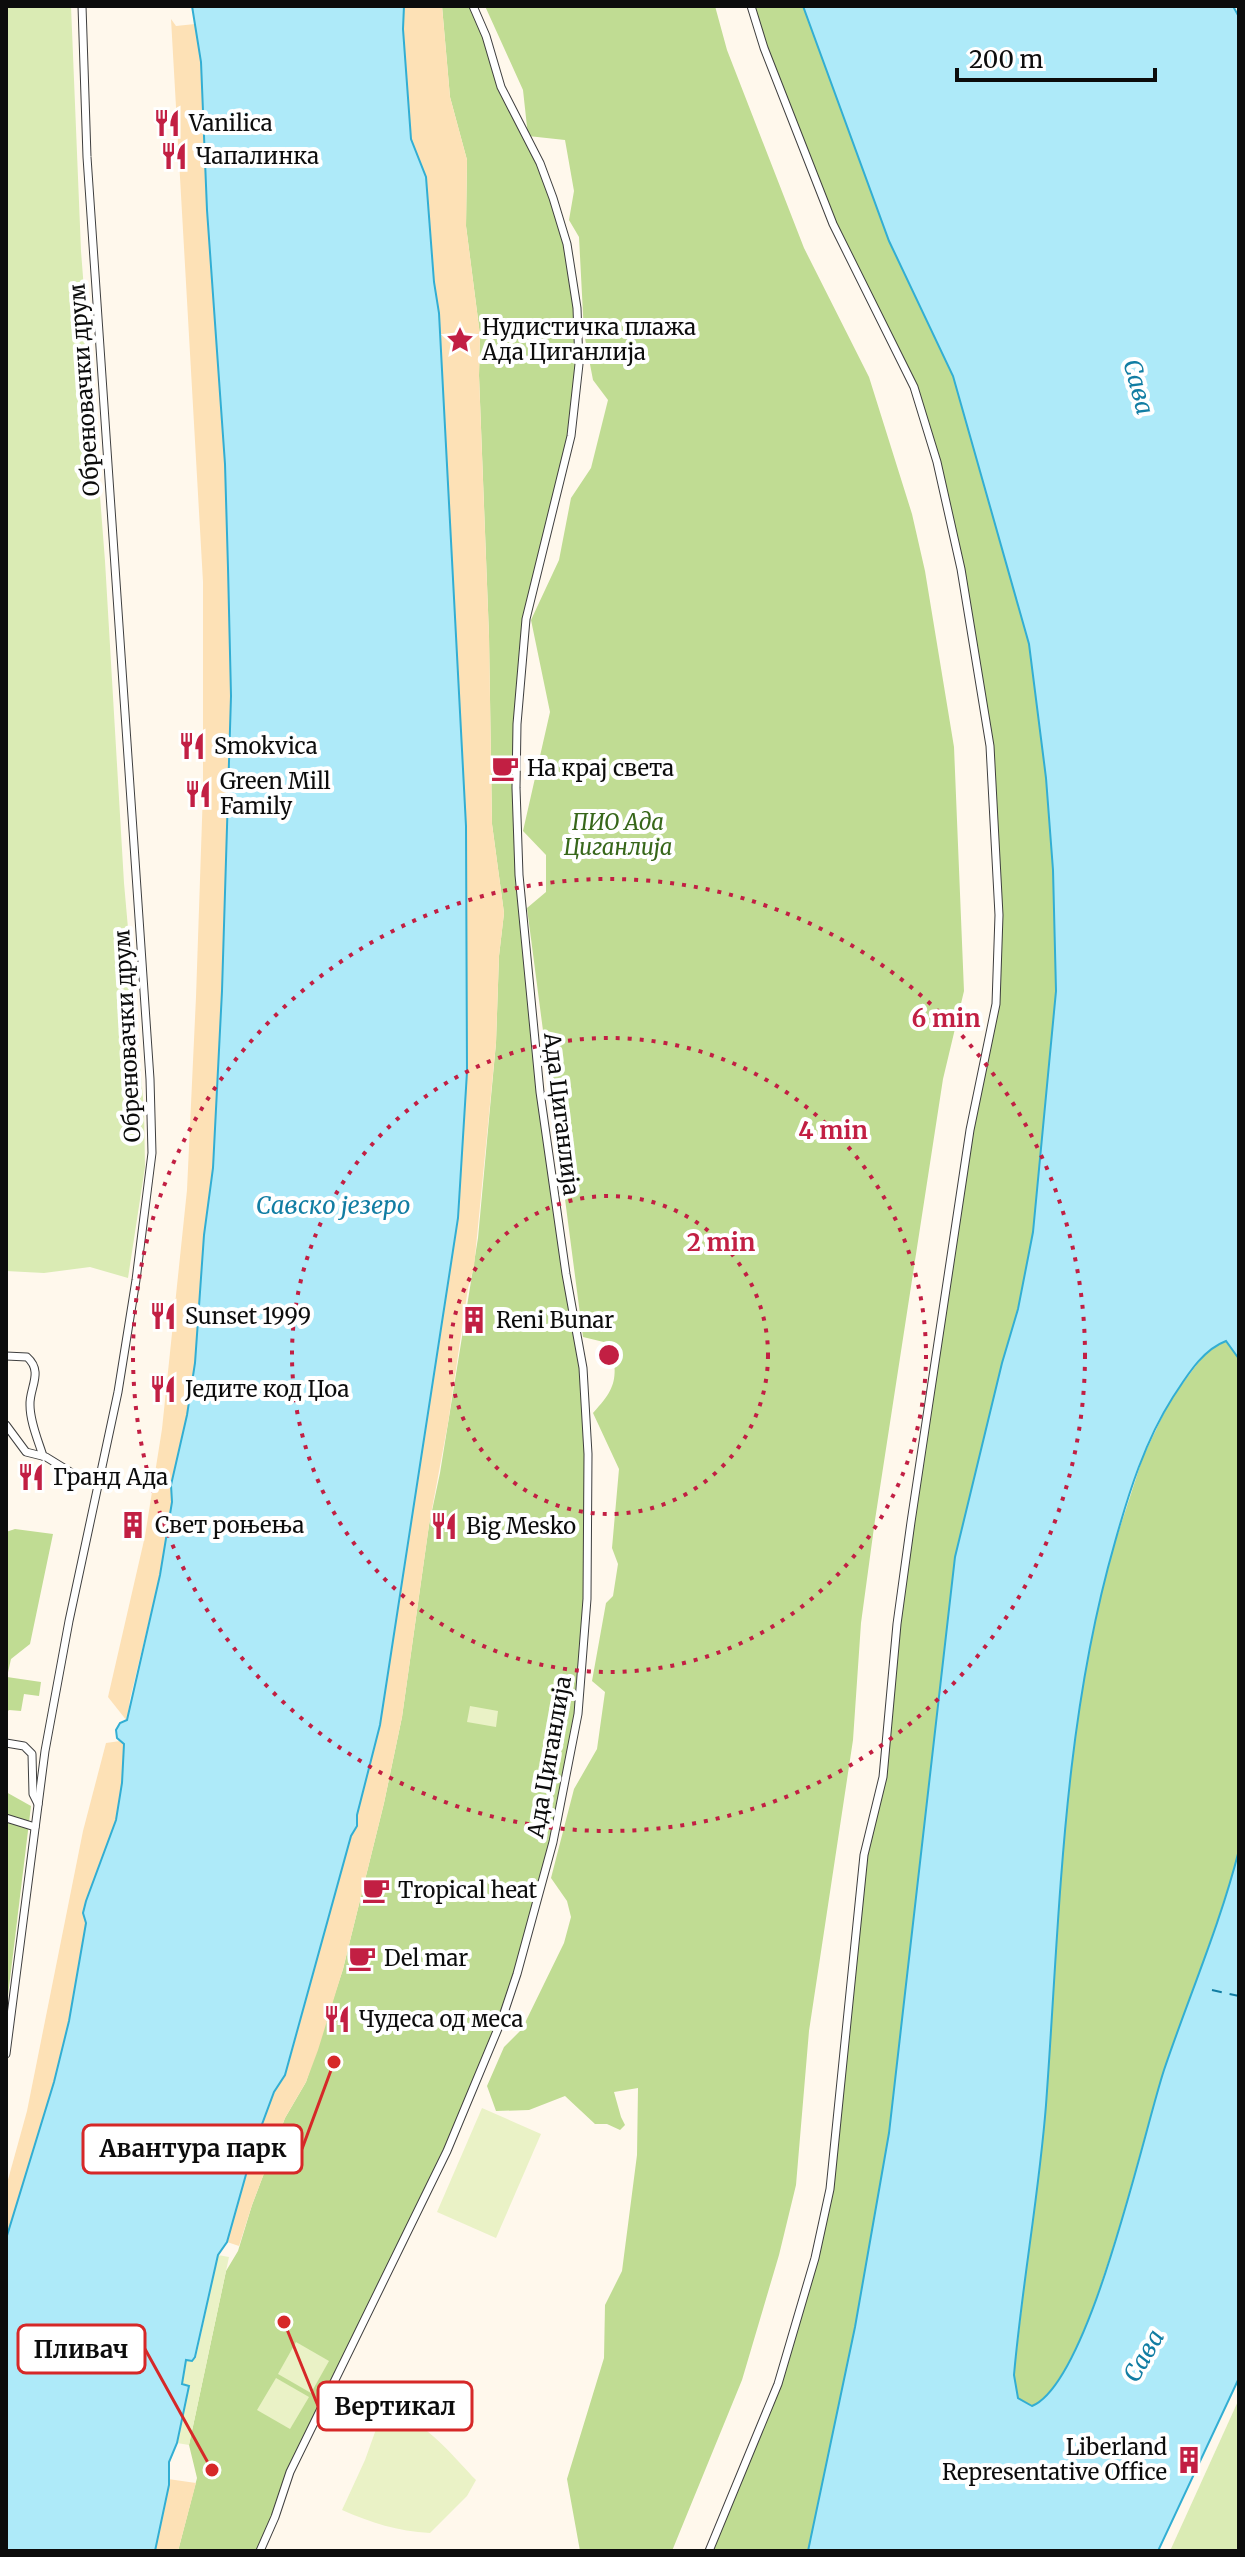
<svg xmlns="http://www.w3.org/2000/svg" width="1245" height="2557" font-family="Merriweather,serif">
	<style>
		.green { fill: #daebb4 }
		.forest { fill: #c0dc93 }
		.sand { fill: #fde1b6 }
		.pitch { fill: #eaf2c6 }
		.water { fill: #aeeaf9; stroke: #32aed3; stroke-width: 2 }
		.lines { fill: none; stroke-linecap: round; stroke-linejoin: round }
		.ferry { stroke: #117da3; stroke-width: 2; stroke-dasharray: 10 8; stroke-linecap: butt }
		.minor-casing { stroke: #3f3f3f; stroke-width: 9 }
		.minor { stroke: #fff; stroke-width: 7 }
		.ring { fill: none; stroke: #c21f43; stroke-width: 4; stroke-dasharray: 4 8 }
		.labels { text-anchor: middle; stroke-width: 8; stroke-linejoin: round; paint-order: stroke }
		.poi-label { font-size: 22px; fill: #0c0c0c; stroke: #fff; text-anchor: start }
		.street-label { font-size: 22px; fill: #0c0c0c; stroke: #fff }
		.park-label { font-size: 22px; font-style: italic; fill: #37671a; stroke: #fff }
		.water-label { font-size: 24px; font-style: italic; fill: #117da3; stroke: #fff }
		.centre { fill: #c21f43; stroke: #fff; stroke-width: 4 }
		.ring-label { font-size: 24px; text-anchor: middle; font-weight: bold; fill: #c21f43; stroke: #fff; stroke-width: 8; stroke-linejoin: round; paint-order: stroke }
		.leader { fill: none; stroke: #d62828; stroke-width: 3 }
		.callout-dot { fill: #d62828; stroke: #fff; stroke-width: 3 }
		.callout { fill: #fff; stroke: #d62828; stroke-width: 3 }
		.callout-label { font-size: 24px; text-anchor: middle; font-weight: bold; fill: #0c0c0c }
	</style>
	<rect width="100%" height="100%" fill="#fff8ec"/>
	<g class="green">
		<polygon points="6,6 71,6 81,251 105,561 124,883 144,1109 145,1167 128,1278 90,1267 44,1273 6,1271"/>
		<polygon points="1239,2399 1239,2551 1170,2551"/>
	</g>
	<g class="forest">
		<polygon points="442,6 473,6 501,87 553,198 575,291 577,395 522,650 517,834 540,1092 583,1368 587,1599 578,1717 562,1800 525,1950 469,2101 299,2453 260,2551 178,2551 197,2478 189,2445 226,2271 238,2251 252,2205 285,2118 306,2082 343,1969 384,1803 402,1717 429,1525 440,1473 478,1238 496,1043 499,956 504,913 492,824 489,636 479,375 480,335 466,226 467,160 450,97"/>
		<path d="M485,6H715L727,50L804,248L869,377L912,514L925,571L954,747L964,991L943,1079L875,1520L861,1623L853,1740L809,2031L796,2185L779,2255L742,2380L672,2551H580L567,2479L604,2358L605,2305L622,2271L637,2155L638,2088L614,2092L621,2117L625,2125L620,2130L607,2124H595L565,2096L529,2110L496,2111L487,2086L504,2047L522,2029L564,1943L571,1917L567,1901L551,1878L574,1789L597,1749L605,1692L592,1681L606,1603L613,1596L618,1564L612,1548L619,1469L593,1413C617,1387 617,1379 612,1344L583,1337L527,908L546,892V855L523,831L550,712L531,620L559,560L571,498L591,468L608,400L593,380L584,333L579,237L569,220L574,191L565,140L528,136L523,90Z"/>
		<polygon points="751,6 803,6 889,241 953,376 1029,644 1046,778 1053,870 1056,991 1033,1232 1018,1309 1002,1363 955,1557 889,2133 855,2328 808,2551 709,2551 778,2384 830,2189 864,1855 883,1777 897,1624 970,1130 996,1004 999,915 990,746 977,662 937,462 914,387 833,224"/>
		<path d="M1226,1341L1239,1359V1850C1219,1925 1189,1996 1164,2070C1142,2135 1090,2380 1032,2406L1018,2398L1014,2375L1045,2107L1064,1824L1086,1660L1110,1558L1143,1457L1167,1407L1180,1387L1210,1347Z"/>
		<polygon points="15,1529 53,1534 30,1644 11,1659 7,1677 41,1682 39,1696 24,1694 21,1711 9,1710 6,1713 6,1532"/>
		<polygon points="6,1792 31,1806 6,2012"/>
	</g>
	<g class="sand">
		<polygon points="404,6 442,6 450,97 467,160 466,226 480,335 479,376 489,636 492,824 504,913 499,956 496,1043 474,1267 468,1288 448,1423 429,1525 402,1717 384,1803 343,1969 318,2050 306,2082 285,2118 252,2205 239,2246 227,2242 254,2146 274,2092 283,2079 289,2063 351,1836 357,1826 356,1815 380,1725 458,1218 467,1072 439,313 434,283 426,177 411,139 403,29"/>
		<polygon points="171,19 176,26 195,24 201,62 207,210 225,465 228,568 231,696 222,991 213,1168 204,1235 195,1363 187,1415 171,1485 172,1502 160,1575 130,1699 127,1721 108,1697 145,1536 162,1429 187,1190 196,997 203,791 203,582"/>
		<polygon points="120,1741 124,1743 122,1783 116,1820 86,1901 83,1913 86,1923 69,2021 54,2082 6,2239 6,2187 27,2111 83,1831 106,1743"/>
		<polygon points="168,2479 196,2483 178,2551 155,2551 165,2506"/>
	</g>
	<g class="pitch">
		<polygon points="470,1706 498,1711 496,1727 467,1722"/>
		<polygon points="482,2108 541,2134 496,2238 437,2212"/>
		<polygon points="218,2255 229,2257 189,2445 177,2443 189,2386 182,2385 186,2360 192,2361 196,2358"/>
		<polygon points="296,2342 329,2361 311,2393 278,2374"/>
		<polygon points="276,2378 309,2397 290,2429 257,2410"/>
		<path d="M393,2415C422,2416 457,2461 476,2480L467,2496L430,2533C397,2531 372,2523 342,2510L365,2460L379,2421Z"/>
	</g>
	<g class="water">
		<polygon points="192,6 404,6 403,29 411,139 426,177 434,282 439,313 466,826 467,1072 458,1218 380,1725 357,1815 357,1826 351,1836 285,2075 274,2092 254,2146 227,2242 218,2255 195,2357 192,2361 186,2360 182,2384 189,2386 177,2443 169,2462 169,2485 155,2551 6,2551 6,2239 54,2082 69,2021 86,1923 83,1913 86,1901 116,1820 122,1783 124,1744 117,1738 116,1730 120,1723 127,1720 160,1575 172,1502 171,1485 187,1415 195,1363 204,1235 213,1168 222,991 231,696 228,568 225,464 207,210 201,62"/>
		<path d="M803,6H1233L1239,17V1359L1226,1341C1202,1350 1187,1376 1173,1397C1145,1441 1129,1492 1115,1542C1062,1726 1060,1915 1046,2105C1039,2195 1022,2284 1014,2375L1018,2398L1032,2406C1090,2382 1143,2134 1164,2070C1189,1996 1220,1925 1239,1850V2378L1158,2551H808L855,2327L889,2133L955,1557L1002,1363L1018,1309L1033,1232L1056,991L1053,870L1046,778L1029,644L953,376L889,241Z"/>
	</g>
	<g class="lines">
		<polyline class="ferry" points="1212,1990 1239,1996"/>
		<g class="minor-casing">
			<g id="minor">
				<path d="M6,1356L27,1357C44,1372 29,1388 30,1405C30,1422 38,1440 43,1456"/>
				<polyline points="6,1425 26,1452 46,1457 72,1473 99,1484"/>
				<polyline points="6,1743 24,1746 32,1754 33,1794 38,1804"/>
				<polyline points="6,1818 35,1827"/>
				<polyline points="6,2054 45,1751 69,1621 118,1392 136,1280 152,1153 150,1079 87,157 82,6"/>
				<polyline points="260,2551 275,2517 290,2472 447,2151 502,2019 517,1974 553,1842 578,1714 587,1599 588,1454 583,1368 566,1274 540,1092 519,875 516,788 517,724 526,619 571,436 579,364 577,308 567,244 553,198 540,163 501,87 486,36 473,6"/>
				<polyline points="709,2551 778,2384 815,2258 830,2189 864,1855 883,1777 897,1624 911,1522 970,1130 996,1004 999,915 990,746 961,569 937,462 914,387 833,224 764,48 751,6"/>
			</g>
		</g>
		<use href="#minor" class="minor"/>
	</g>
	<g class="ring">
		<circle cx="609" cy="1355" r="159"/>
		<circle cx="609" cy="1355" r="317"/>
		<circle cx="609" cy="1355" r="476"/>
	</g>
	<defs>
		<g id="restaurant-bare" transform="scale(2.16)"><path d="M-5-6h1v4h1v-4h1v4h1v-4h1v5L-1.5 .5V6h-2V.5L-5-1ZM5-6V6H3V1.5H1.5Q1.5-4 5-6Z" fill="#c21f43" stroke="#fff" stroke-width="2.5" paint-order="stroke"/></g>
		<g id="sight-bare" transform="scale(2.16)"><path d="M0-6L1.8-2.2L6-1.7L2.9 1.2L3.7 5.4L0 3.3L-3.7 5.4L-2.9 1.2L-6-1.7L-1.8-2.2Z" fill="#c21f43" stroke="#fff" stroke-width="2.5" paint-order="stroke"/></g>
		<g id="cafe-bare" transform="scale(2.16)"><path d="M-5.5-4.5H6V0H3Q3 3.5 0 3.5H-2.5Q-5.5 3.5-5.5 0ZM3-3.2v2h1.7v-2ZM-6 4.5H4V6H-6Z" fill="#c21f43" stroke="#fff" stroke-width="2.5" paint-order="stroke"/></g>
		<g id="building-bare" transform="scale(2.16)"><path d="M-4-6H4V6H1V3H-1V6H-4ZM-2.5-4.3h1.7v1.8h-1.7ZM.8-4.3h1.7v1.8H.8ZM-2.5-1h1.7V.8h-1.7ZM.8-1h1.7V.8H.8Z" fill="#c21f43" stroke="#fff" stroke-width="2.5" paint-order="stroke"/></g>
	</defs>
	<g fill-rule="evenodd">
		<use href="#restaurant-bare" x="167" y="123"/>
		<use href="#restaurant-bare" x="174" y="156"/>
		<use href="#sight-bare" x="460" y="340"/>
		<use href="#restaurant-bare" x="192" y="746"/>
		<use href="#cafe-bare" x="505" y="768"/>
		<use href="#restaurant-bare" x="198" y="794"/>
		<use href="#restaurant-bare" x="163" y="1316"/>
		<use href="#building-bare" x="474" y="1320"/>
		<use href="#restaurant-bare" x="163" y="1389"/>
		<use href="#restaurant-bare" x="31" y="1477"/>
		<use href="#building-bare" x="133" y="1525"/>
		<use href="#restaurant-bare" x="444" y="1526"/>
		<use href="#cafe-bare" x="376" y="1890"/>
		<use href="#cafe-bare" x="362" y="1958"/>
		<use href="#restaurant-bare" x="337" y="2019"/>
		<use href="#building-bare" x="1189" y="2460"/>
	</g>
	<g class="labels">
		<g class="poi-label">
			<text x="189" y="131">Vanilica</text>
			<text x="196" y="164">Чапалинка</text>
			<text x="482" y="335">Нудистичка плажа<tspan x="482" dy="25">Ада Циганлија</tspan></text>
			<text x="214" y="754">Smokvica</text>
			<text x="527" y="776">На крај света</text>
			<text x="220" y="789">Green Mill<tspan x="220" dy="25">Family</tspan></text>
			<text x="185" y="1324">Sunset 1999</text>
			<text x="496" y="1328">Reni Bunar</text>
			<text x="185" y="1397">Једите код Џоа</text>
			<text x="53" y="1485">Гранд Ада</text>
			<text x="155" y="1533">Свет роњења</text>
			<text x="466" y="1534">Big Mesko</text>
			<text x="398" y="1898">Tropical heat</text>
			<text x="384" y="1966">Del mar</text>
			<text x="359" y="2027">Чудеса од меса</text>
			<text x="1167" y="2455" text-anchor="end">Liberland<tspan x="1167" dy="25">Representative Office</tspan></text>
		</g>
		<g class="street-label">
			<text transform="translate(84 390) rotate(-94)" y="8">Обреновачки друм</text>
			<text transform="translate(127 1036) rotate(-93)" y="8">Обреновачки друм</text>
			<text transform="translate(562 1114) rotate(83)" y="8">Ада Циганлија</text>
			<text transform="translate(549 1757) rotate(-80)" y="8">Ада Циганлија</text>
		</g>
		<g class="park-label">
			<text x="618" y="830">ПИО Ада<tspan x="618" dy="25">Циганлија</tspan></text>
		</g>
		<g class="water-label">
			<text transform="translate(1138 387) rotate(75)" y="8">Сава</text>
			<text x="333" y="1214">Савско језеро</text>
			<text transform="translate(1144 2356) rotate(-60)" y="8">Сава</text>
		</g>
	</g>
	<circle cx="609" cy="1355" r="12" class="centre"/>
	<g class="ring-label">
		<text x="946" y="1027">6 min</text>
		<text x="833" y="1139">4 min</text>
		<text x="721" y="1251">2 min</text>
	</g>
	<path class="leader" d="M334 2062L302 2149M212 2470L145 2349M284 2322L318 2406"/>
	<g class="callout-dot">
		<circle cx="334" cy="2062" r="8"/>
		<circle cx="212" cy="2470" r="8"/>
		<circle cx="284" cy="2322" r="8"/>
	</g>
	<g class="callout">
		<rect x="83" y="2125" width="219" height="48" rx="8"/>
		<rect x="18" y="2325" width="127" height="48" rx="8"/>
		<rect x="318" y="2382" width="154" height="48" rx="8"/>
	</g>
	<g class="callout-label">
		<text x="193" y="2157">Авантура парк</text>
		<text x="81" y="2358">Пливач</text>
		<text x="395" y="2415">Вертикал</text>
	</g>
	<rect width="1245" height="2557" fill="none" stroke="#0c0c0c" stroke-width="16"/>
	<path d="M957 68v12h198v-12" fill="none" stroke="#0c0c0c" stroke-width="4"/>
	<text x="969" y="68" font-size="24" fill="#0c0c0c" stroke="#ffffff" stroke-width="6" paint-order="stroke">200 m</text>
</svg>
